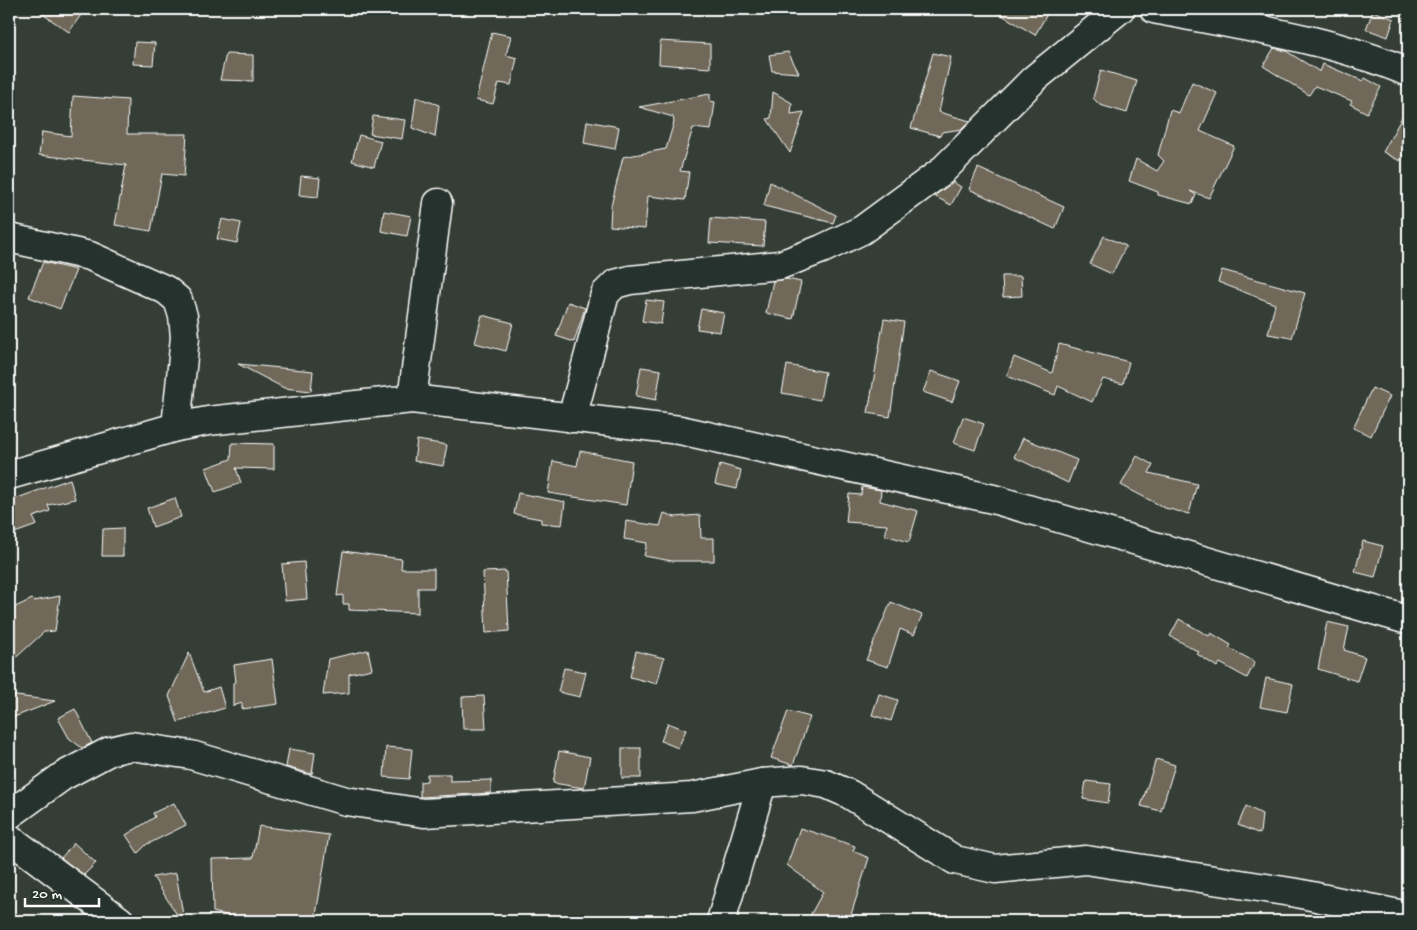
<svg xmlns="http://www.w3.org/2000/svg" width="1417" height="930" font-family="'Gochi Hand',sans-serif">
	<style>
		.building { fill: #706858; stroke: #fff }
		.lines { fill: none; stroke-linecap: round; stroke-linejoin: round }
		.minor-casing { stroke: #fff; stroke-width: 31 }
		.minor { stroke: #26332d; stroke-width: 28 }
	</style>
	<rect width="100%" height="100%" fill="#353e36"/>
	<filter id="ink" filterUnits="userSpaceOnUse"><feTurbulence type="fractalNoise" baseFrequency=".02" numOctaves="2"/><feDisplacementMap in="SourceGraphic" scale="10" xChannelSelector="R" yChannelSelector="G"/><feConvolveMatrix kernelMatrix="1 2 1 2 8 2 1 2 1" color-interpolation-filters="sRGB"/></filter>
	<g filter="url(#ink)">
		<g class="building">
			<polygon points="35,9 85,9 69,32"/>
			<polygon points="992,9 1050,9 1035,35"/>
			<polygon points="1373,11 1394,19 1388,37 1366,29"/>
			<polygon points="492,32 511,36 506,55 517,58 511,85 499,83 493,104 476,100"/>
			<polygon points="660,41 710,44 710,68 659,64"/>
			<polygon points="135,42 155,43 153,65 133,64"/>
			<polygon points="1274,48 1286,51 1320,72 1323,64 1363,81 1365,78 1381,87 1367,113 1350,104 1352,101 1315,86 1309,95 1263,66"/>
			<polygon points="788,52 799,73 772,71 769,55"/>
			<polygon points="933,53 951,57 939,112 970,121 962,129 942,132 940,136 911,128"/>
			<polygon points="226,54 253,55 253,81 220,80"/>
			<polygon points="1101,70 1137,81 1127,113 1100,105 1093,98"/>
			<polygon points="1192,82 1217,93 1200,131 1234,146 1209,198 1190,191 1196,195 1192,204 1158,195 1158,192 1129,181 1136,159 1157,171 1164,161 1158,155 1170,110 1179,113"/>
			<polygon points="773,92 792,103 791,114 804,112 790,153 767,119 771,118"/>
			<polygon points="710,94 710,101 715,102 711,130 693,128 680,171 689,172 685,200 648,196 645,229 610,226 611,206 623,157 666,149 674,122 673,117 639,107"/>
			<polygon points="73,96 128,100 127,134 187,134 184,176 162,174 151,231 115,225 126,165 39,155 42,132 71,136"/>
			<polygon points="416,97 439,105 435,137 412,128"/>
			<polygon points="1408,106 1408,145 1400,161 1383,152"/>
			<polygon points="373,116 405,120 402,139 370,134"/>
			<polygon points="587,121 619,127 615,149 584,143"/>
			<polygon points="359,135 381,141 374,167 352,161"/>
			<polygon points="978,168 1064,207 1055,229 969,189"/>
			<polygon points="301,176 320,178 318,197 299,195"/>
			<polygon points="770,182 836,215 833,223 764,206"/>
			<polygon points="953,182 961,187 951,205 934,196"/>
			<polygon points="384,211 411,216 407,236 381,231"/>
			<polygon points="711,218 765,222 763,246 709,243"/>
			<polygon points="222,219 241,223 237,243 217,239"/>
			<polygon points="1104,236 1126,246 1112,274 1090,264"/>
			<polygon points="43,262 76,270 60,309 29,297"/>
			<polygon points="1222,270 1305,293 1292,338 1268,334 1275,304 1218,282"/>
			<polygon points="1002,276 1021,276 1022,296 1003,297"/>
			<polygon points="787,279 801,282 793,319 766,313 773,281"/>
			<polygon points="646,300 664,302 661,324 642,321"/>
			<polygon points="568,302 585,308 574,342 556,336"/>
			<polygon points="701,309 724,313 720,332 697,329"/>
			<polygon points="482,315 513,323 506,351 475,343"/>
			<polygon points="884,319 904,322 890,417 868,413"/>
			<polygon points="1059,344 1129,362 1123,384 1103,379 1092,402 1058,386 1055,395 1007,376 1014,357 1052,373"/>
			<polygon points="238,364 313,371 311,391 284,388"/>
			<polygon points="787,365 825,372 820,400 782,393"/>
			<polygon points="641,367 661,370 656,400 636,396"/>
			<polygon points="931,371 960,381 952,402 923,392"/>
			<polygon points="1372,388 1390,396 1371,436 1353,428"/>
			<polygon points="963,417 984,424 975,450 954,443"/>
			<polygon points="1023,438 1077,460 1068,483 1014,457"/>
			<polygon points="417,440 447,445 443,466 414,461"/>
			<polygon points="232,443 274,444 274,469 236,468 241,483 215,492 206,468 231,459"/>
			<polygon points="580,451 632,461 626,505 548,493 553,461 577,466"/>
			<polygon points="1137,456 1153,465 1149,473 1197,484 1189,514 1165,508 1121,485"/>
			<polygon points="720,464 741,470 737,489 715,484"/>
			<polygon points="70,479 75,499 48,505 50,511 33,517 37,525 9,535 9,501"/>
			<polygon points="862,487 881,490 880,501 918,511 909,542 885,535 887,525 846,522 849,494 861,495"/>
			<polygon points="518,493 565,502 562,525 541,523 541,519 514,514"/>
			<polygon points="175,498 181,517 153,527 147,508"/>
			<polygon points="664,513 675,517 700,515 701,538 714,538 714,561 672,561 644,556 647,543 624,539 626,521 660,526"/>
			<polygon points="123,528 123,556 102,556 103,529"/>
			<polygon points="1363,541 1383,546 1375,577 1355,572"/>
			<polygon points="343,551 402,559 401,569 434,569 434,588 418,588 418,613 349,610 349,604 343,604 343,595 337,596"/>
			<polygon points="304,562 307,599 285,601 282,564"/>
			<polygon points="506,571 509,631 486,633 483,572"/>
			<polygon points="60,596 55,631 44,632 9,664 9,610 32,599 34,601"/>
			<polygon points="891,602 922,615 914,635 900,629 888,667 866,660"/>
			<polygon points="1179,619 1209,636 1211,633 1231,645 1229,648 1255,662 1247,678 1220,663 1217,667 1197,654 1199,652 1170,636"/>
			<polygon points="1327,622 1349,627 1344,650 1365,657 1357,681 1318,669"/>
			<polygon points="368,650 372,669 349,674 349,693 323,695 328,659"/>
			<polygon points="636,651 664,658 657,684 630,677"/>
			<polygon points="189,653 204,692 219,687 225,708 178,722 169,696"/>
			<polygon points="272,659 278,704 242,709 242,703 233,706 233,683 236,682 234,665"/>
			<polygon points="564,668 586,672 580,697 558,692"/>
			<polygon points="1266,678 1293,684 1287,712 1260,707"/>
			<polygon points="879,694 898,700 891,721 872,715"/>
			<polygon points="9,695 55,701 9,719"/>
			<polygon points="484,696 486,729 463,729 462,697"/>
			<polygon points="75,709 92,743 82,748 69,738 58,718"/>
			<polygon points="788,711 810,717 793,765 771,758"/>
			<polygon points="668,723 686,730 678,748 661,741"/>
			<polygon points="386,747 412,749 409,779 384,777"/>
			<rect x="622" y="748" width="19" height="30"/>
			<polygon points="289,749 315,753 312,774 286,767"/>
			<polygon points="559,751 590,757 584,788 553,783"/>
			<polygon points="1156,759 1175,765 1161,811 1141,806"/>
			<polygon points="427,774 450,774 450,781 491,780 491,793 420,797 420,782 427,781"/>
			<polygon points="1086,781 1111,784 1108,803 1083,799"/>
			<polygon points="174,803 186,825 148,844 148,843 138,853 126,835 155,817 153,813"/>
			<polygon points="1246,806 1262,814 1260,834 1238,825"/>
			<polygon points="259,826 329,835 315,921 250,921 213,912 212,859 253,858"/>
			<polygon points="800,828 855,846 853,851 869,858 849,921 807,921 823,892 787,865"/>
			<polygon points="74,843 96,863 84,875 61,858"/>
			<polygon points="176,873 184,921 181,921 153,877"/>
		</g>
		<g class="lines">
			<g class="minor-casing">
				<g id="minor">
					<path d="M1154,9C1239,26 1328,38 1408,72"/>
					<polyline points="9,238 90,256 166,290 178,300 183,316 185,337 176,427"/>
					<polyline points="412,399 438,203"/>
					<polyline points="572,418 605,294 615,284 630,280 780,265 822,249 862,230 941,172 1034,79 1120,9"/>
					<polyline points="9,475 176,427 208,421 412,399 437,402 680,430 993,499 1408,620"/>
					<polyline points="9,815 63,776 110,751 131,746 191,755 346,801 424,813 692,797 762,783 802,780 826,784 849,794 955,860 995,869 1086,860 1297,893 1408,916"/>
					<polyline points="9,838 120,921"/>
					<polyline points="721,921 762,783"/>
				</g>
			</g>
			<use href="#minor" class="minor"/>
		</g>
	</g>
	<rect width="1417" height="930" fill="none" stroke="#26332d" stroke-width="30"/>
	<rect x="15" y="15" width="1387" height="900" fill="none" stroke="#fff" stroke-width="2" filter="url(#ink)"/>
	<path d="M25 898v8h74v-8" fill="none" stroke="#ffffff" stroke-width="2.5"/>
	<text x="32" y="898" font-size="15" fill="#ffffff" stroke="#26332d" stroke-width="4" paint-order="stroke">20 m</text>
</svg>
